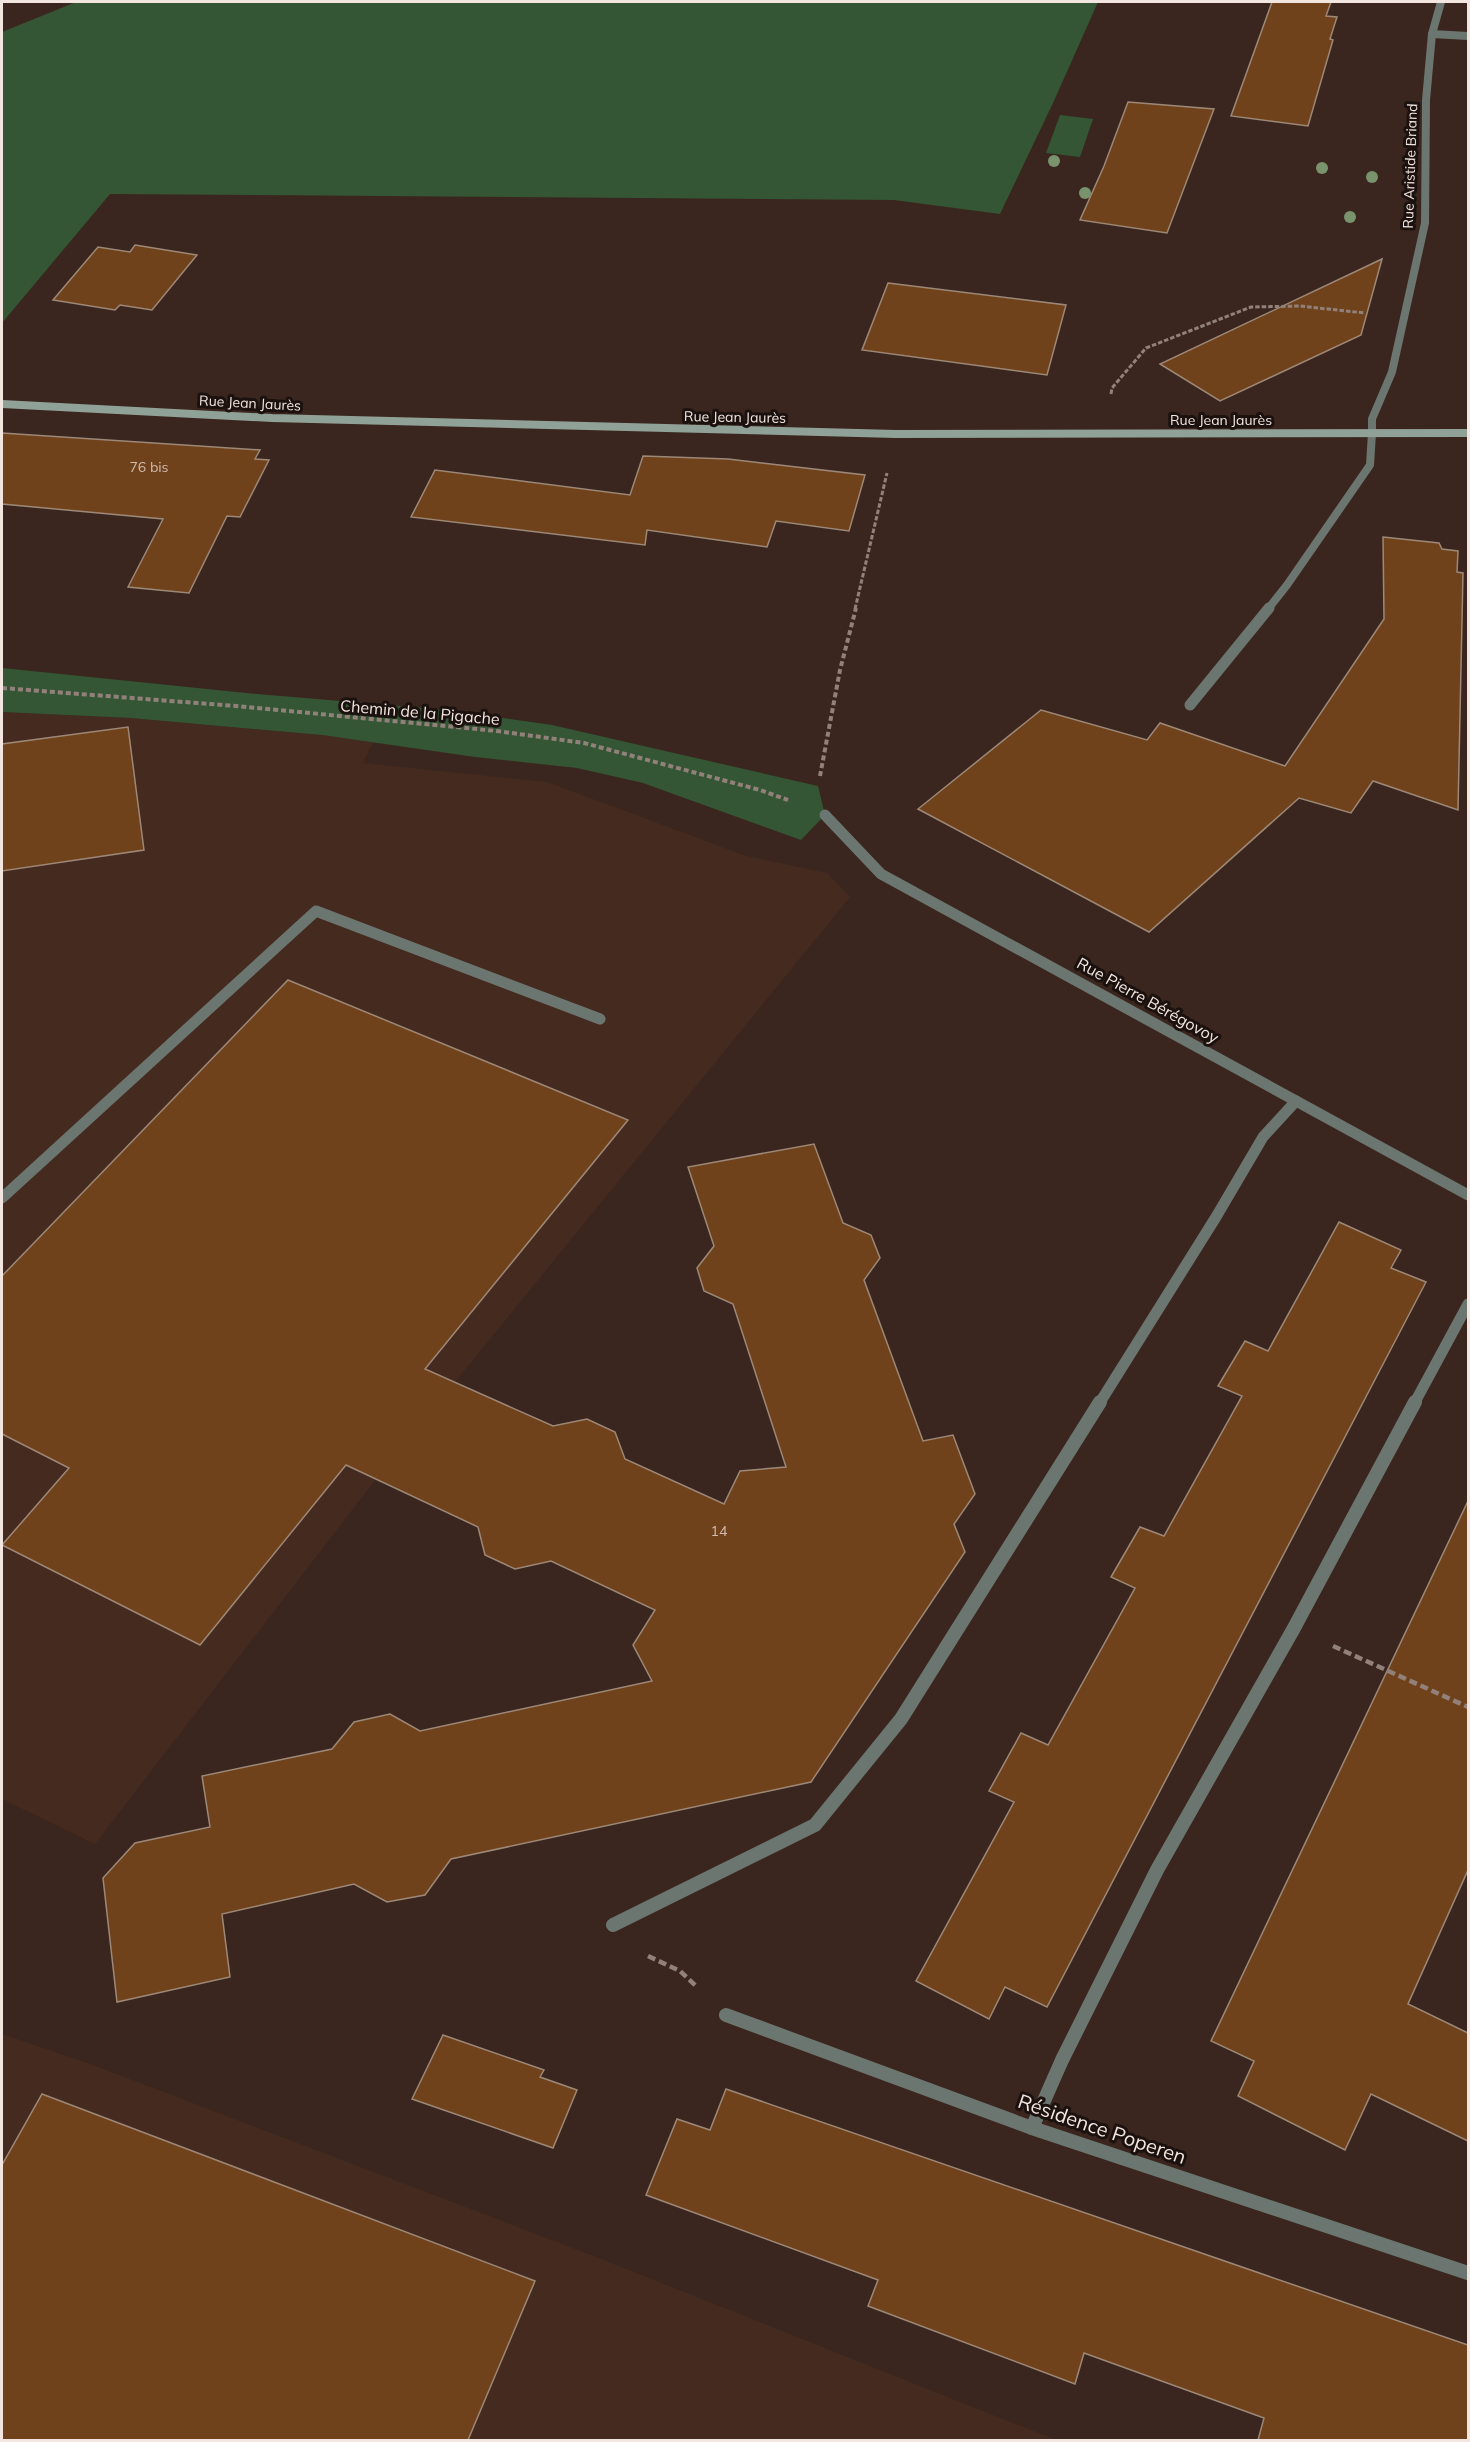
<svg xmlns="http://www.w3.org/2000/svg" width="1470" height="2442" font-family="Mulish,sans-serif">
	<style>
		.built { fill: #452a1f }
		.green { fill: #345634 }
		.building { fill: #70421b; stroke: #9d8878; stroke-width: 1.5 }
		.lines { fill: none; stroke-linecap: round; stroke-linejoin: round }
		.path-far2 { stroke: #92817a; stroke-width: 3; stroke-dasharray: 4.5 2; stroke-linecap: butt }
		.path-far1 { stroke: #92817a; stroke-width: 4; stroke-dasharray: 5 3; stroke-linecap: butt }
		.path { stroke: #92817a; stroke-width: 4.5; stroke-dasharray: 8 4; stroke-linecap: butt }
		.service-far2 { stroke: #6c7670; stroke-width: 8 }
		.service-far1 { stroke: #6c7670; stroke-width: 11 }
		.service { stroke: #6c7670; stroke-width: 14 }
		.minor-far2 { stroke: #6c7670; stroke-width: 8 }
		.minor-far1 { stroke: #6c7670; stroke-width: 11 }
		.minor { stroke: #6c7670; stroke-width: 14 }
		.secondary { stroke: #90a197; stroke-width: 8 }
		.tree { fill: #79946c }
		.labels { text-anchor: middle; stroke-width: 6; stroke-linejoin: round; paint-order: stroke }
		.far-street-label { font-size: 14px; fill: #f3e5df; stroke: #1b110e }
		.number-label { font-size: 14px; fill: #d2bcae }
		.street-label { font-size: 16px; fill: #f3e5df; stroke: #1b110e }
		.near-street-label { font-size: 20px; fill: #f3e5df; stroke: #1b110e }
	</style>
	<rect width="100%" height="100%" fill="#3a261e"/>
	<g class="built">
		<polygon points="2,712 131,718 322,735 373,742 363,763 547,782 746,856 827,873 850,897 376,1479 95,1844 2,1799"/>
		<polygon points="2,2034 93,2065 591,2255 1056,2440 2,2440"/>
	</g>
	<g class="green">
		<polygon points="76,2 1098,2 1053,103 1000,214 894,200 110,194 2,323 2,32"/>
		<polygon points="1060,115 1093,119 1080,157 1046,153"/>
		<polygon points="2,668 257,694 448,710 552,725 818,786 825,815 801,840 643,783 577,768 475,757 322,735 131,718 2,712"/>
	</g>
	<g class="building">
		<polygon points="1272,2 1331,2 1326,16 1337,17 1330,39 1333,40 1308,126 1231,116"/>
		<polygon points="1128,102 1214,109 1167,233 1080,220 1104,166"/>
		<polygon points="135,245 197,255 152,310 120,305 115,310 53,300 98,247 130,252"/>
		<polygon points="1382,259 1361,335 1220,401 1160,364"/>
		<polygon points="888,283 1066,305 1047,375 862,350"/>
		<polygon points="2,433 260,450 255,459 269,460 240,517 227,516 189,593 128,587 163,519 2,504"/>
		<polygon points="643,456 728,459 865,475 849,531 776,521 767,547 647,530 645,545 411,517 435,470 630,495"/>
		<polygon points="1383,537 1439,543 1442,549 1458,551 1457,572 1463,573 1458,810 1373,781 1351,813 1299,798 1149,932 918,809 1041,710 1147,740 1160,723 1285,766 1384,619"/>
		<polygon points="128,727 144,850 2,871 2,744"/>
		<polygon points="288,980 628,1120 425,1369 553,1426 587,1419 615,1432 625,1459 724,1504 740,1471 786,1467 733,1304 704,1291 697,1268 714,1246 688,1167 814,1144 843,1223 871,1235 880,1258 864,1280 923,1441 953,1435 975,1494 954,1524 965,1552 811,1782 451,1859 425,1895 387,1902 354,1884 222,1914 230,1977 117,2002 103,1878 135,1843 210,1827 202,1776 332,1749 354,1722 390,1714 420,1731 652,1681 633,1645 655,1610 551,1561 515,1569 485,1555 478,1527 346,1465 200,1645 2,1545 69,1468 2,1434 2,1276"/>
		<polygon points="1339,1222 1401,1250 1391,1268 1426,1282 1047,2007 1005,1987 989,2019 916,1981 1014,1802 989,1791 1021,1733 1048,1745 1135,1588 1111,1577 1140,1527 1164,1536 1242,1396 1218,1386 1245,1341 1268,1351"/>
		<polygon points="1468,1501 1468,1870 1408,2004 1468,2033 1468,2141 1371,2094 1345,2150 1238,2096 1254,2061 1211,2041"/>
		<polygon points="443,2035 544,2070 540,2077 577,2090 553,2148 412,2099"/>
		<polygon points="726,2089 1468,2345 1468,2440 1258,2440 1264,2418 1084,2353 1075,2384 868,2306 878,2280 646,2195 677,2119 710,2130"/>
		<polygon points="42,2094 535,2281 468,2440 2,2440 2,2165"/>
	</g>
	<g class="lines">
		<g class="path-far2">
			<polyline points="1111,394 1112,388 1146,348 1251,307 1300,306 1365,313"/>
			<polyline points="855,609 887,473"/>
		</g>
		<g class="path-far1">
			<polyline points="2,688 236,706 497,731 584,743 760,790 788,800"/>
			<polyline points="820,776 840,670 856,608"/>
		</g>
		<g class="path">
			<polyline points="1333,1646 1468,1707"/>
			<polyline points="648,1956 680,1971 697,1987"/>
		</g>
		<g class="service-far2">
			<polyline points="1432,34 1468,36"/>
			<polyline points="1268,609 1287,585 1370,465 1372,433"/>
		</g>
		<g class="service-far1">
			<polyline points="1190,705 1269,608"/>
			<polyline points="2,1198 316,911 600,1019"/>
			<polyline points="1099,1404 1216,1217 1263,1137 1296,1101"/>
		</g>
		<polyline class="service" points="613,1925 815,1825 901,1719 1100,1402"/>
		<polyline class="minor-far2" points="1372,433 1372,419 1392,372 1425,223 1426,100 1432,34 1441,2"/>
		<g class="minor-far1">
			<polyline points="825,815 881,874 1468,1195"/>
			<polyline points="1414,1404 1468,1304"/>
		</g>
		<g class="minor">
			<polyline points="726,2015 1032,2128 1468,2273"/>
			<polyline points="1032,2128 1062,2060 1157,1870 1294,1628 1415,1402"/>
		</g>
		<polyline class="secondary" points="2,404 272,418 896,434 1468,433"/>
	</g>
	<g class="tree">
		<circle cx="1054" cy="161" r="6"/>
		<circle cx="1322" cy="168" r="6"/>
		<circle cx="1372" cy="177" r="6"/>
		<circle cx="1085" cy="193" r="6"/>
		<circle cx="1350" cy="217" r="6"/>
	</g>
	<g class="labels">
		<g class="far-street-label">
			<text transform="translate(1410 166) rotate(-88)" y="5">Rue Aristide Briand</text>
			<text transform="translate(250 403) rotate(3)" y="5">Rue Jean Jaurès</text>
			<text transform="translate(735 417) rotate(1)" y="5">Rue Jean Jaurès</text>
			<text x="1221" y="425">Rue Jean Jaurès</text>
		</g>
		<g class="number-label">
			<text x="149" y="472">76 bis</text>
			<text x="719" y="1536">14</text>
		</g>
		<g class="street-label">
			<text transform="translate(420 712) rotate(5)" y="6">Chemin de la Pigache</text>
			<text transform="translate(1148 1000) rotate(29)" y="6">Rue Pierre Bérégovoy</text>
		</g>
		<g class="near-street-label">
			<text transform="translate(1102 2129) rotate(19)" y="7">Résidence Poperen</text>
		</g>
	</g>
	<rect width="1470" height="2442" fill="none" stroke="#f3e5df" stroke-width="6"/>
</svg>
